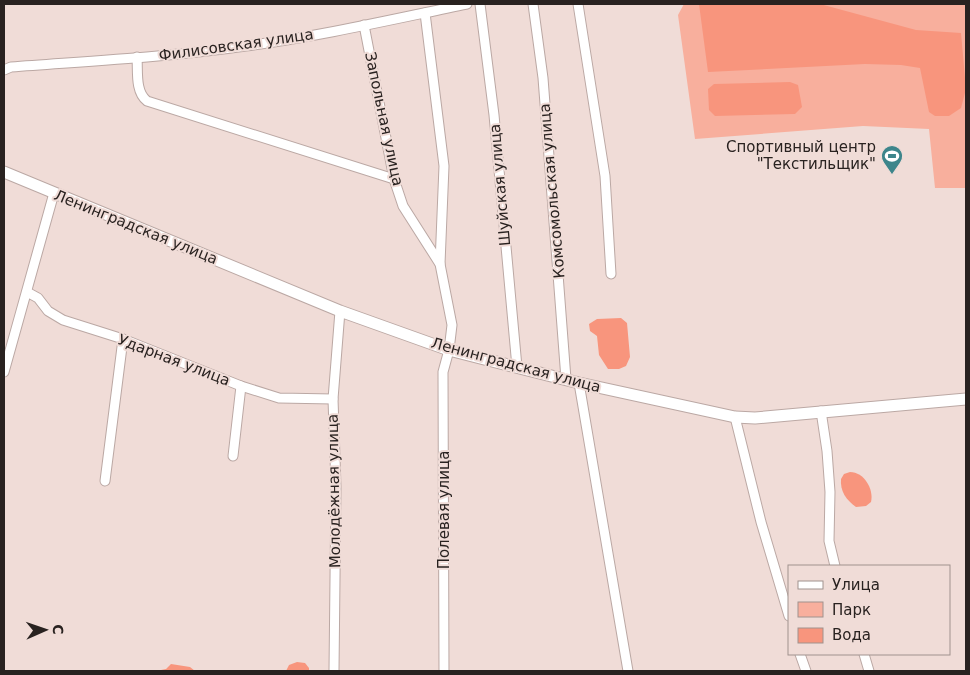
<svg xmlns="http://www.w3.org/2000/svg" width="970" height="675" font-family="'DejaVu Sans',sans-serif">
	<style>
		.green { fill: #f8af9d }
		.water { fill: #f8957d }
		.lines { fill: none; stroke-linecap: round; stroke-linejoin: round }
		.minor-casing { stroke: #bba8a4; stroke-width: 11 }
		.tertiary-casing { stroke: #bba8a4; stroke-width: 13 }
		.minor { stroke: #fff; stroke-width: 9 }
		.tertiary { stroke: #fff; stroke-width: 11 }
		.labels { text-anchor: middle; stroke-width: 4; stroke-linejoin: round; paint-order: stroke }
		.street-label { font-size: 15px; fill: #292220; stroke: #f0dcd7 }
		.poi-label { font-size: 15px; fill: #292220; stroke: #f0dcd7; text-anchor: end }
	</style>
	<rect width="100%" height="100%" fill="#f0dcd7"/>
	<polygon class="green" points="684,4 966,4 966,188 935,188 929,129 863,126 695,139 678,15"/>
	<g class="water">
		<polygon points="699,4 820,4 916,30 961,33 966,89 961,108 949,116 935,116 929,112 920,68 901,65 865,64 708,72"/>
		<polygon points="790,82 798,85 802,107 795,114 715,116 709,110 708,89 714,84"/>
		<polygon points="621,318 627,323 630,357 626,366 619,369 608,369 599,355 597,336 590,331 589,324 597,319"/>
		<path d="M850,472C864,472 874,489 871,502L866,506L856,507C846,500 840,491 841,479L844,474Z"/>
		<polygon points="297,662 305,663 309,668 309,671 286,671 289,665"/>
		<polygon points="171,664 190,667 195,671 156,671 166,669"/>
	</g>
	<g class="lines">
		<g class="minor-casing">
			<g id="minor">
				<polyline points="480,4 494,115 517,367"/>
				<polyline points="533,4 543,78 566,379"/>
				<polyline points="578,4 605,176 611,274"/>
				<polyline points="425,13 444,166 440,264"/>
				<polyline points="364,25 394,179 403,206 440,264 452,325 449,350 443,372 444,671"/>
				<path d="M137,57C138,71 135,92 147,101L394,179"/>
				<path d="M4,70L11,67C90,61 169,57 246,46C321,36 394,19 467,4"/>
				<polyline points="27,292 38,298 48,311 63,320 123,339 241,386 279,398 333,399"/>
				<polyline points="4,372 54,193"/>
				<polyline points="579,383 628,671"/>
				<polyline points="821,411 827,451 830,492 829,541 835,566"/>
				<polyline points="735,417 761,522 789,616"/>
				<polyline points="233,456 241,386"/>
				<polyline points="105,481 123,339"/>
				<polyline points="800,654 806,671"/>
				<polyline points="864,654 869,671"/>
				<polyline points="334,671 336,487 333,399 340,311"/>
			</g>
		</g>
		<g class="tertiary-casing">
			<polyline id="tertiary" points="4,172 340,311 449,350 579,383 735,417 755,418 966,399"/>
		</g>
		<use href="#minor" class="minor"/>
		<use href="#tertiary" class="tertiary"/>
	</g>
	<defs>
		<g id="stadium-pin" transform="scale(1.125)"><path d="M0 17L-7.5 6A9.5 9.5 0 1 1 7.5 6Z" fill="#3d858b" stroke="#f0dcd7"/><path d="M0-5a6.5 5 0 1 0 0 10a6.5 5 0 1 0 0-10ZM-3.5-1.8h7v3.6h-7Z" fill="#fff"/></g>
	</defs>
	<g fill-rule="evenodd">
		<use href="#stadium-pin" x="892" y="156"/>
	</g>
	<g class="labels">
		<g class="street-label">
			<text transform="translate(236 45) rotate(-8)" y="5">Филисовская улица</text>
			<text transform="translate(384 119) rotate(78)" y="5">Запольная улица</text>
			<text transform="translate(500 185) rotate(-95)" y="5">Шуйская улица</text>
			<text transform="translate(552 191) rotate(-95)" y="5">Комсомольская улица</text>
			<text transform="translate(136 227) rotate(22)" y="5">Ленинградская улица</text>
			<text transform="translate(174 360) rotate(21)" y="5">Ударная улица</text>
			<text transform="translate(516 365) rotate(15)" y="5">Ленинградская улица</text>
			<text transform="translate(334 491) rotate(-91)" y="5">Молодёжная улица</text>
			<text transform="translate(444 510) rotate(-90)" y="5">Полевая улица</text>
		</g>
		<g class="poi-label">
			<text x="876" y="152">Спортивный центр<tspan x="876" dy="17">"Текстильщик"</tspan></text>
		</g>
	</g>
	<rect width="970" height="675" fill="none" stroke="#292220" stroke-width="10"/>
	<rect x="788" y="565" width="162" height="90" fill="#f0dcd7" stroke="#a0928e"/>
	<rect x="798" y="581" width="25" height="8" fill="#ffffff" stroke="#a0928e"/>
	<text x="832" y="590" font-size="15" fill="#292220">Улица</text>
	<rect x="798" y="602" width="25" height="15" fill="#f8af9d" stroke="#a0928e"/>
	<text x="832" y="615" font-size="15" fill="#292220">Парк</text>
	<rect x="798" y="628" width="25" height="15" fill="#f8957d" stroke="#a0928e"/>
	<text x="832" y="640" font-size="15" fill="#292220">Вода</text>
	<g transform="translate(45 630) rotate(88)" stroke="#f0dcd7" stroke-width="4" paint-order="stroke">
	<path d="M0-4L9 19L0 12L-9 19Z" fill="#292220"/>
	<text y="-8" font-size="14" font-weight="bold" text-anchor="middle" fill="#292220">С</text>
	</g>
</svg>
